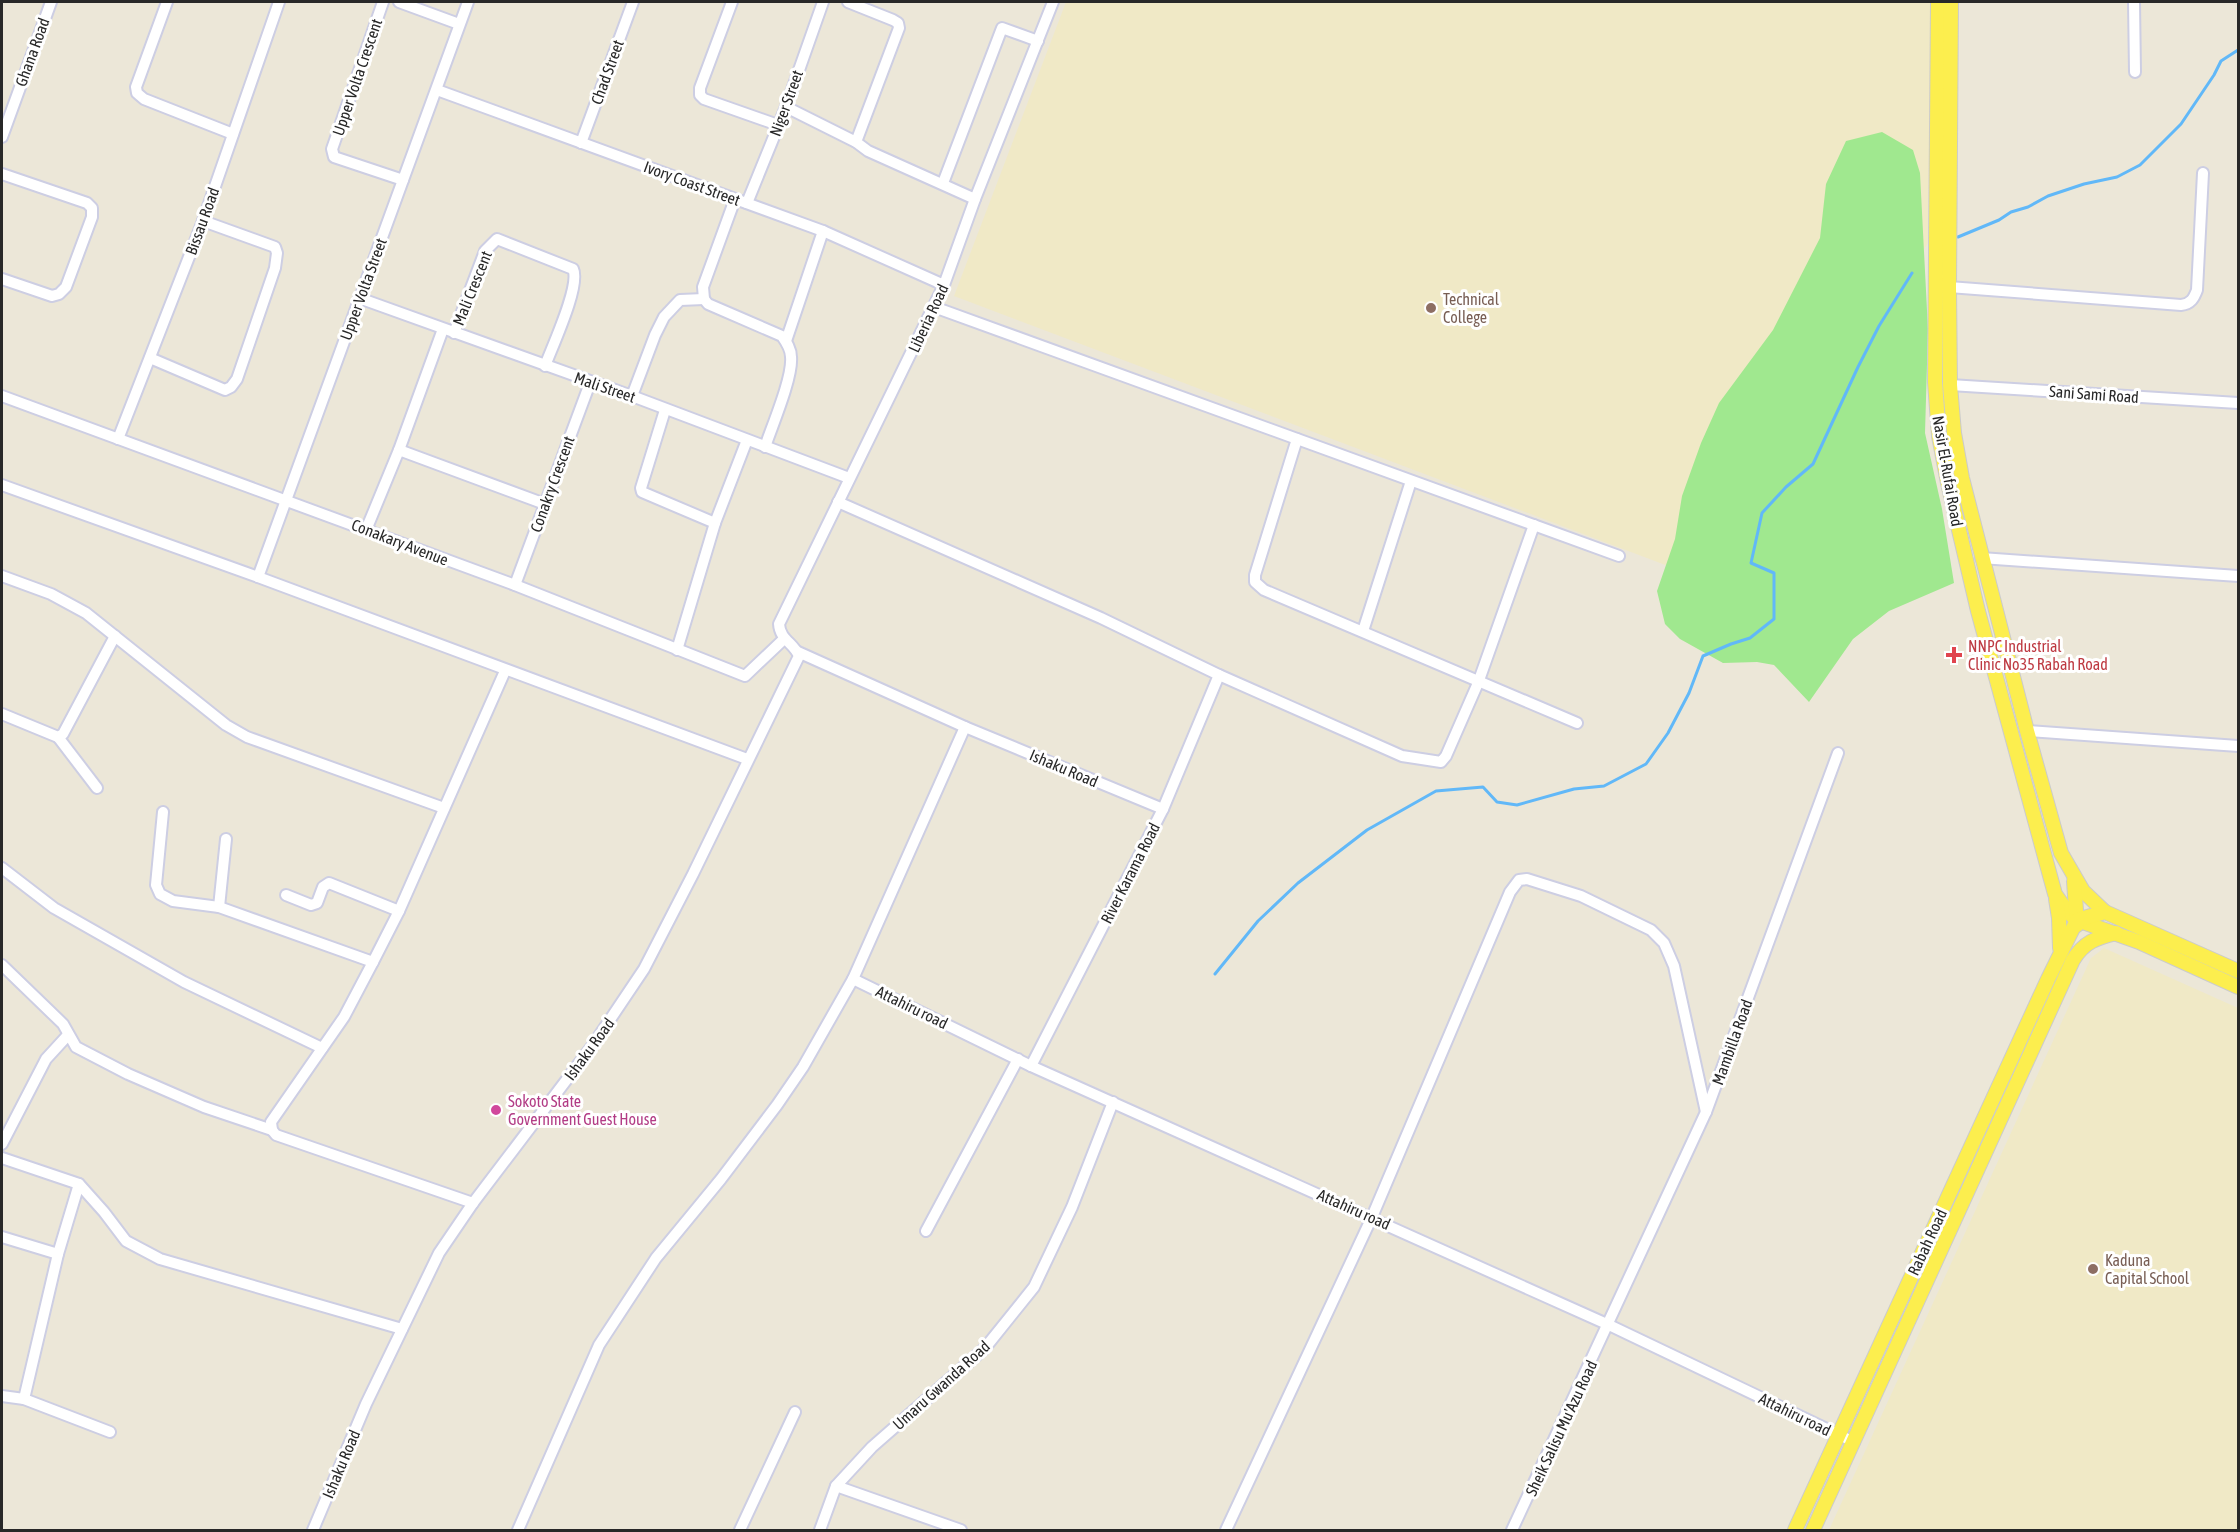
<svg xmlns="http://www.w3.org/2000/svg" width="2240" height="1532" font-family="'Asap Condensed',sans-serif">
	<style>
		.education { fill: #f0e9c6 }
		.green { fill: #a0e88f }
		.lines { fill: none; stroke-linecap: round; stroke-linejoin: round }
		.stream { stroke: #61b8f8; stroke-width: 3 }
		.minor-casing { stroke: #cdcee3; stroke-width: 14 }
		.major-casing { stroke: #cbcbcb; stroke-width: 16 }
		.minor { stroke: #fff; stroke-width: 10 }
		.major { stroke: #fcee4e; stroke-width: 14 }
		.education-dot { fill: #8d6e63; stroke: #fff; stroke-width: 2 }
		.health-dot { fill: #e0444e; stroke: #fff; stroke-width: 2 }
		.hotel-dot { fill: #d1479c; stroke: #fff; stroke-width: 2 }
		.labels { text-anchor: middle; stroke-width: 6; stroke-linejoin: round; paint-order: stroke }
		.street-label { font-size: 16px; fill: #282828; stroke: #fff }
		.education-label { font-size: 16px; fill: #785e54; stroke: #fff; text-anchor: start }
		.health-label { font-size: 16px; fill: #be3a42; stroke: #fff; text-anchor: start }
		.hotel-label { font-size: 16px; fill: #b23c85; stroke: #fff; text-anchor: start }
	</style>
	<rect width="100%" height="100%" fill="#ece7d8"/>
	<g class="education">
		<polygon points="1066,2 1932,2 1928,243 1895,294 1734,591 954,296"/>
		<polygon points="2104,948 2238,1008 2238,1530 1829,1530 2091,958"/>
	</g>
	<polygon class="green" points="1882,132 1913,150 1920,173 1928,330 1925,433 1942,509 1954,583 1889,611 1853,639 1809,702 1774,665 1757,662 1723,663 1680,639 1665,624 1657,591 1675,539 1682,496 1701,443 1719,403 1773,330 1820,238 1826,184 1846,141"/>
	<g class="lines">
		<g class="stream">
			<polyline points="1958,237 1999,220 2011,212 2028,207 2048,196 2084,184 2117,177 2140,165 2181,124 2214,75 2221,61 2238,50"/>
			<polyline points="1215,974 1258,921 1298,883 1367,830 1436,791 1483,787 1497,802 1517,805 1574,789 1604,786 1646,764 1668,733 1689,693 1703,656 1731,644 1750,638 1774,619 1774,573 1751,563 1762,513 1786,487 1813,464 1858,367 1879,326 1912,273"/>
		</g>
		<g class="minor-casing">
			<g id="minor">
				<polyline points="167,2 136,87 137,93 144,99 233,134"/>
				<polyline points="383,2 332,149 334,157 403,180"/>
				<polyline points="399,2 459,24"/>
				<polyline points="732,2 700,88 700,95 704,99 778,125"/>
				<polyline points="848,2 893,20 898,23 899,28 856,142"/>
				<polyline points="2134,2 2135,72"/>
				<polyline points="437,90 823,231 944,285"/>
				<polyline points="786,107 856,142 868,151 975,199"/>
				<polyline points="2,137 51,2"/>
				<polyline points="581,143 633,2"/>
				<polyline points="2,174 87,203 92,208 92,217 66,287 59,294 52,296 2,279"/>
				<polyline points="943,183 1002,28 1038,41"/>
				<path d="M735,199L703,287L704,299L708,304L782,336C787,343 791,349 791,357C793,377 772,426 765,447"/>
				<polyline points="747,203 786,107 823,2"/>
				<path d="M1949,287L2181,305C2191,304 2194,298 2197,290L2203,173"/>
				<polyline points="359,298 632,396 849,478"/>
				<polyline points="934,307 1619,556"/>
				<path d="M454,333L485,251L497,239L573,269C581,285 552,347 545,366"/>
				<polyline points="786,341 823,231"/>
				<polyline points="150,358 225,390 231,387 237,379 275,268 277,253 275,247 203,221"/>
				<polyline points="1950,385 2238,403"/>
				<polyline points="2,396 515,585 745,676 784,639"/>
				<polyline points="632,396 655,335 664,317 680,300 704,299"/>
				<polyline points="665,410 641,488 642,492 715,523"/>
				<polyline points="118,439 203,221 279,2"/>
				<polyline points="1297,439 1255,575 1255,582 1264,590 1577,723"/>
				<polyline points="399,450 545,504"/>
				<polyline points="2,485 258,577 747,759"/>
				<polyline points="838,502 1101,618 1219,675 1402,756 1441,762 1446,756 1478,683 1534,525"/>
				<polyline points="366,530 399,450 443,329"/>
				<polyline points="1981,558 2238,576"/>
				<polyline points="2,576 51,594 86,613 226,725 247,737 444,808"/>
				<polyline points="258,577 468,2"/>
				<polyline points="515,585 590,383"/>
				<polyline points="1363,631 1411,481"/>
				<polyline points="677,650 715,523 747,440"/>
				<polyline points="798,652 965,727 1163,809"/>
				<polyline points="2,714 58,737 63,734 115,636"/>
				<polyline points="2027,731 2238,746"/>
				<polyline points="58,737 97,788"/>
				<polyline points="163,812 156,885 160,894 173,901 219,907 373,962"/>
				<polyline points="2,868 54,908 184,982 322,1048"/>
				<polyline points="286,895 311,905 317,903 323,887 329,883 399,911"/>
				<polyline points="219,907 226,839"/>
				<polyline points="2,965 63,1024 76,1047 128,1074 204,1107 272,1130"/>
				<polyline points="853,979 1031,1066 1609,1325 1854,1442"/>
				<polyline points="1031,1066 1163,809 1219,675"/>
				<polyline points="2,1144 46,1059 68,1035"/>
				<polyline points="2,1158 79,1184 104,1212 126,1241 160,1259 402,1329"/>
				<polyline points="473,1203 276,1135 272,1130 271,1122 344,1017 373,962 399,911 505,671"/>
				<polyline points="926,1231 1018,1059"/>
				<polyline points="2,1237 58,1254"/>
				<polyline points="2,1396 24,1399 110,1432"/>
				<polyline points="24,1399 58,1254 79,1184"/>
				<polyline points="836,1486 961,1530"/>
				<path d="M313,1530L366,1404L439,1253L473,1203L593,1045L644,969L693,874L799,656C794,643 780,640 779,624L944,285L975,199L1053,2"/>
				<polyline points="518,1530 599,1345 656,1258 721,1179 777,1105 803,1067 853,979 965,727"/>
				<polyline points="740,1530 795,1412"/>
				<polyline points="820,1530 836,1486 872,1447 985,1348 1034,1287 1072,1207 1113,1102"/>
				<polyline points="1226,1530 1372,1217 1510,892 1519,880 1527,879 1581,896 1651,930 1664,943 1674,966 1706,1112"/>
				<polyline points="1512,1530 1706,1112 1838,753"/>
			</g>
		</g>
		<g class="major-casing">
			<g id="major">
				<polyline points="1938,2 1935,382 1939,436 1948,483 1978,611 2055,894 2067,911 2077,920 2139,942 2238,987"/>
				<polyline points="1951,2 1949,287 1950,385 1954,433 1962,478 2027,731 2061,853 2083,891 2105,912"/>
				<polyline points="2074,881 2077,925"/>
				<polyline points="2056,899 2059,918 2060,948"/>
				<polyline points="1795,1530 2048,979 2077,920 2105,912 2238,971"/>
				<path d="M1813,1530L2073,960C2084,942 2096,938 2116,933"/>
			</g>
		</g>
		<use href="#minor" class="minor"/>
		<use href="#major" class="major"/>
	</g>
	<g class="education-dot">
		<circle cx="1431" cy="308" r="6"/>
		<circle cx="2093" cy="1269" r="6"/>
	</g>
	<path class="health-dot" d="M1951 646h6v6h6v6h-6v6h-6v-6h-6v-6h6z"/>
	<circle class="hotel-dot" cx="496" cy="1110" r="6"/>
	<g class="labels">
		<g class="street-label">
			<text transform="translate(32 52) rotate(-70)" y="6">Ghana Road</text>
			<text transform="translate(607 72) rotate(-70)" y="6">Chad Street</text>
			<text transform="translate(357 77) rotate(-71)" y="6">Upper Volta Crescent</text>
			<text transform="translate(786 103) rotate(-70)" y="6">Niger Street</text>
			<text transform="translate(692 183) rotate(20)" y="6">Ivory Coast Street</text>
			<text transform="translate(202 221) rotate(-70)" y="6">Bissau Road</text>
			<text transform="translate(472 288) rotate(-68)" y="6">Mali Crescent</text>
			<text transform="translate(363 289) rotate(-70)" y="6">Upper Volta Street</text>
			<text transform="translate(928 318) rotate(-65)" y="6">Liberia Road</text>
			<text transform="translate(605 387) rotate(19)" y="6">Mali Street</text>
			<text transform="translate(2094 394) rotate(4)" y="6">Sani Sami Road</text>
			<text transform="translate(1948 471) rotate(80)" y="6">Nasir El-Rufai Road</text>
			<text transform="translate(552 484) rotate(-70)" y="6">Conakry Crescent</text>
			<text transform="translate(400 542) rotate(21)" y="6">Conakary Avenue</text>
			<text transform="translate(1064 768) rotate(23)" y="6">Ishaku Road</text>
			<text transform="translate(1130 873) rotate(-63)" y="6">River Karama Road</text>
			<text transform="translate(912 1007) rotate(26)" y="6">Attahiru road</text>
			<text transform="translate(1732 1042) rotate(-70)" y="6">Mambilla Road</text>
			<text transform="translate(589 1049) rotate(-54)" y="6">Ishaku Road</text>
			<text transform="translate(1354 1209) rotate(24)" y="6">Attahiru road</text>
			<text transform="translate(1927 1242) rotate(-65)" y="6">Rabah Road</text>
			<text transform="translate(941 1385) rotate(-42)" y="6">Umaru Gwanda Road</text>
			<text transform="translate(1795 1414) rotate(26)" y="6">Attahiru road</text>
			<text transform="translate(1561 1428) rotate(-65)" y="6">Sheik Salisu Mu'Azu Road</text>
			<text transform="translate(341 1464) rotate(-67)" y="6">Ishaku Road</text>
		</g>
		<g class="education-label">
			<text x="1443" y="305">Technical<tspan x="1443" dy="18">College</tspan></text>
			<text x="2105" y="1266">Kaduna<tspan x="2105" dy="18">Capital School</tspan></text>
		</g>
		<g class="health-label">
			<text x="1968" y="652">NNPC Industrial<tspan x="1968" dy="18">Clinic No35 Rabah Road</tspan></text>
		</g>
		<g class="hotel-label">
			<text x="508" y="1107">Sokoto State<tspan x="508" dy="18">Government Guest House</tspan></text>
		</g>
	</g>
	<rect width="2240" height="1532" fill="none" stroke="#282828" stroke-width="6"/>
</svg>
